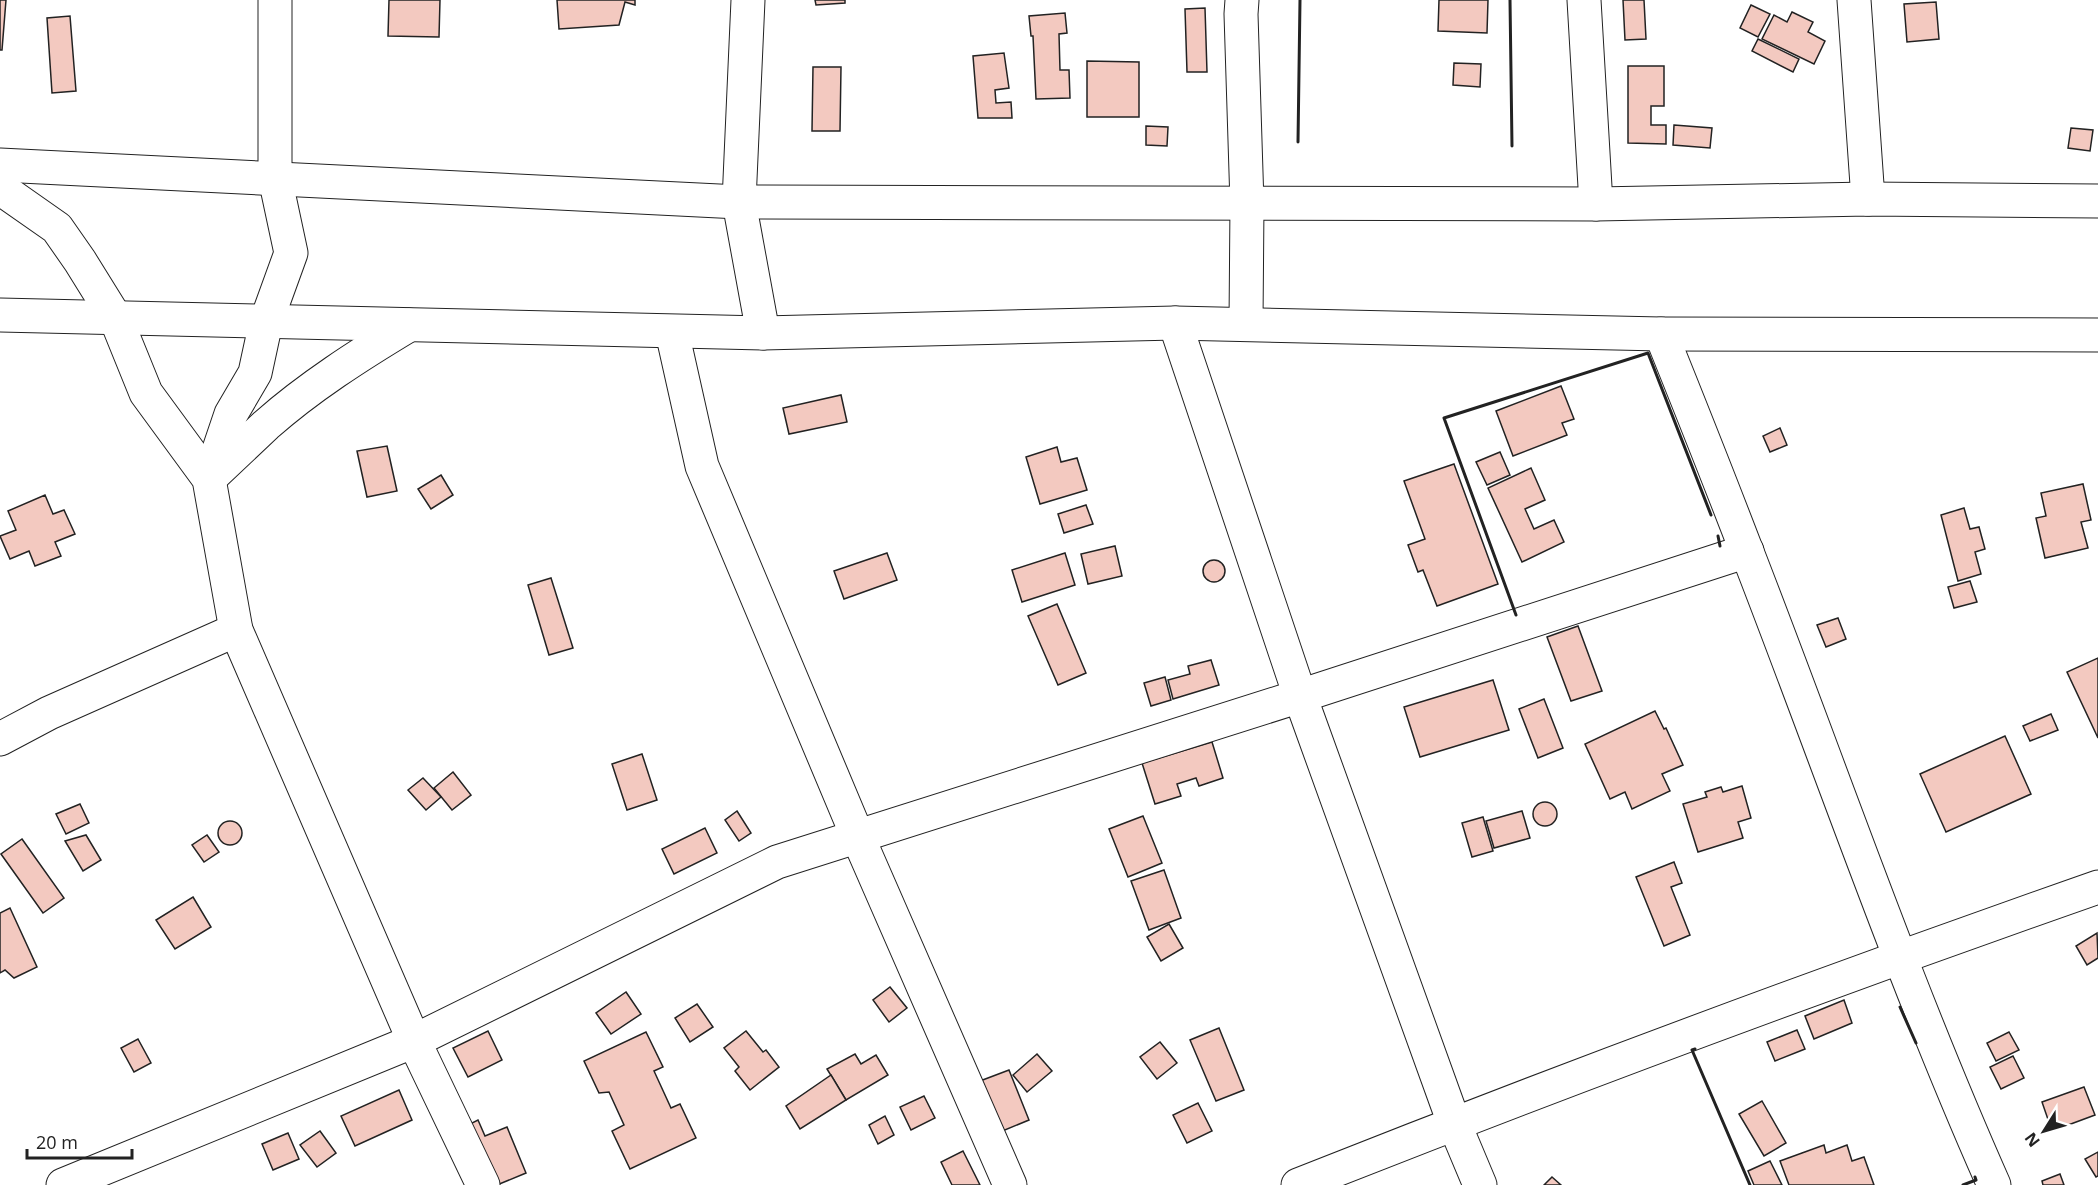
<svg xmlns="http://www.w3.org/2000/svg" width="2098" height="1185" font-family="'Open Sans',sans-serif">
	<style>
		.building { fill: #f3c9c0; stroke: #222; stroke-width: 1.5 }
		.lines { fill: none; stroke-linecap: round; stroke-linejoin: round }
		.minor-casing { stroke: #222; stroke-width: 35 }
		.minor { stroke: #fff; stroke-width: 33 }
		.wall { stroke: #222; stroke-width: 3 }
	</style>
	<rect width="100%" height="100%" fill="#fff"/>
	<g class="building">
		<polygon points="0,0 6,0 2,50 0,50"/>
		<polygon points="389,0 440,0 439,37 388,36"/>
		<polygon points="557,0 635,0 635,5 625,2 619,25 559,29"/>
		<polygon points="815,0 845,0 845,3 816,5"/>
		<polygon points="1439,0 1488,0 1487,33 1438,31"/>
		<polygon points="1623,0 1644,0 1646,39 1625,40"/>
		<polygon points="1936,2 1939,39 1907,42 1904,4"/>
		<polygon points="1751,5 1770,14 1758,37 1740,28"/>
		<polygon points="1205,8 1207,72 1187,72 1185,9"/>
		<polygon points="1792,12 1813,22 1808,32 1825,41 1814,64 1762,39 1774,15 1787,22"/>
		<polygon points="1065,13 1067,33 1059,34 1060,70 1069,70 1070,98 1036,99 1033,36 1031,36 1029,16"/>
		<polygon points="70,16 76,91 52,93 47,18"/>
		<polygon points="1758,39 1799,59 1793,72 1752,51"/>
		<polygon points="1004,53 1009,88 995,90 996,103 1011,102 1012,118 978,118 973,56"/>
		<polygon points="1087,61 1139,62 1139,117 1087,117"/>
		<polygon points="1454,63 1481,64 1480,87 1453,85"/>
		<polygon points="1628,66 1664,66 1664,106 1651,106 1651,125 1666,125 1666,144 1628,143"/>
		<polygon points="813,67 841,67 840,131 812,131"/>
		<polygon points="1674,125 1712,128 1710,148 1673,145"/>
		<polygon points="1146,126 1168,127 1167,146 1146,145"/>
		<polygon points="2071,128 2093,130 2090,151 2068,148"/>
		<polygon points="1561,386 1574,419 1562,423 1567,435 1513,456 1496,411"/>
		<polygon points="841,395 847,422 789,434 783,408"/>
		<polygon points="1780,428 1787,445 1770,452 1763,436"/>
		<polygon points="387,446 397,491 367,497 357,451"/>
		<polygon points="1057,447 1061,462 1077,458 1087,490 1040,504 1026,457"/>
		<polygon points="1500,452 1510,475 1487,485 1476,462"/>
		<polygon points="1454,464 1498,584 1437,606 1423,570 1418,572 1408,545 1425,539 1404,481"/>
		<polygon points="1531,468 1545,500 1525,509 1534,529 1554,520 1564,542 1522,562 1488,488"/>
		<polygon points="441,475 453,495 431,509 418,489"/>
		<polygon points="2083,484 2091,520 2081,522 2088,548 2045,558 2036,518 2046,516 2041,493"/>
		<polygon points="45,495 53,514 64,510 75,534 55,542 61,556 35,566 29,551 10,559 0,536 16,530 8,511"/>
		<polygon points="1086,505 1093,524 1064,533 1058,514"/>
		<polygon points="1964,508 1970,529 1979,527 1985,549 1975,552 1981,574 1958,581 1941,515"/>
		<polygon points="1115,546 1122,576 1088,584 1081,554"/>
		<polygon points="887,553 897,580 844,599 834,571"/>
		<polygon points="1065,553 1075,585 1022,602 1012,570"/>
		<circle cx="1214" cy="571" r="11"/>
		<polygon points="551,578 573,648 549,655 528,585"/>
		<polygon points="1970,581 1977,602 1954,608 1948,587"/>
		<polygon points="1057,604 1086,673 1058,685 1028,616"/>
		<polygon points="1838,618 1846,639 1826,647 1817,625"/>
		<polygon points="1578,626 1602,691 1571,701 1547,637"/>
		<polygon points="2098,658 2098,738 2067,672"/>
		<polygon points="1211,660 1219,685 1173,699 1168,680 1190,674 1188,666"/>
		<polygon points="1165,677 1171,700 1151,706 1144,683"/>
		<polygon points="1493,680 1509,730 1420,757 1404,707"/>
		<polygon points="1544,699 1563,748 1538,758 1519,709"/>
		<polygon points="1655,711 1664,729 1666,728 1683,765 1662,774 1670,791 1632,809 1625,792 1610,799 1585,744"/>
		<polygon points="2051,714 2058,730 2030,741 2023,726"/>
		<polygon points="2005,736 2031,794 1946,832 1920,774"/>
		<polygon points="1212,742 1223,778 1199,786 1196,778 1177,784 1181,796 1155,804 1142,763"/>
		<polygon points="642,754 657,800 627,810 612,764"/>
		<polygon points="453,772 471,795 452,810 434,788"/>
		<polygon points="423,778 441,797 426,810 408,790"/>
		<polygon points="1742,786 1751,818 1738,822 1743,838 1698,852 1683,804 1707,797 1705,792 1721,787 1723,792"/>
		<circle cx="1545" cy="814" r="12"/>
		<polygon points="80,804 89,823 66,834 56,814"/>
		<polygon points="737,811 751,833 739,841 725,820"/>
		<polygon points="1522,811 1530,838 1494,848 1486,821"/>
		<polygon points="1143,816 1162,863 1128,877 1109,829"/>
		<polygon points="1483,817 1493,851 1472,857 1462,823"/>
		<circle cx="230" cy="833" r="12"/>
		<polygon points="705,828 717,853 674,874 662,849"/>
		<polygon points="86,835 101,860 83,871 65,841"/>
		<polygon points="207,835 219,852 204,862 192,845"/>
		<polygon points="22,839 64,898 43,913 1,854"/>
		<polygon points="1674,862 1682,883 1671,887 1690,935 1664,946 1636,877"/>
		<polygon points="1164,870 1181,918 1149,930 1131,881"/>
		<polygon points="193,897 211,927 175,949 156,920"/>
		<polygon points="10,908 37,967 14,978 5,970 0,973 0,913"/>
		<polygon points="1169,924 1183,948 1161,961 1147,937"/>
		<polygon points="2097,933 2098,958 2087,965 2076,946"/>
		<polygon points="890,987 907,1008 889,1022 873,1000"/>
		<polygon points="626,992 641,1014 611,1034 596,1013"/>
		<polygon points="1844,1000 1852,1023 1814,1039 1805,1016"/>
		<polygon points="697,1004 713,1027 690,1042 675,1018"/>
		<polygon points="1219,1028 1244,1090 1216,1101 1190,1040"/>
		<polygon points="1797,1030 1805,1049 1775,1061 1767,1042"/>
		<polygon points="488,1031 502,1060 468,1077 453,1048"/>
		<polygon points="746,1031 763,1052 766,1050 779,1067 750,1090 735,1071 739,1067 724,1048"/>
		<polygon points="646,1032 663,1067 654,1071 671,1108 680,1104 696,1138 630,1169 612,1131 624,1125 609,1092 599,1093 584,1061"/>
		<polygon points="2009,1032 2019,1050 1996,1061 1987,1043"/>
		<polygon points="138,1039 151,1063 134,1072 121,1048"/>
		<polygon points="1160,1042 1177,1063 1157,1079 1140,1057"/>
		<polygon points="855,1054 861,1064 876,1055 888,1075 846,1100 827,1069"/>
		<polygon points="1037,1054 1052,1071 1027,1092 1013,1075"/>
		<polygon points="2013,1056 2024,1078 2001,1089 1990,1067"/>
		<polygon points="1009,1070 1029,1120 1000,1132 980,1081"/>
		<polygon points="831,1075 846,1100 800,1129 786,1106"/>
		<polygon points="2084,1087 2095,1115 2052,1131 2042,1102"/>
		<polygon points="399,1090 412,1120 355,1146 341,1116"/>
		<polygon points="924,1096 935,1118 911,1130 900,1107"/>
		<polygon points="1762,1101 1786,1143 1764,1156 1739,1114"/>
		<polygon points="1198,1103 1212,1131 1187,1143 1173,1115"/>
		<polygon points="885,1116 894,1135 878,1144 869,1125"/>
		<polygon points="478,1120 485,1136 507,1127 526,1173 497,1185 464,1127"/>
		<polygon points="320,1131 336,1153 317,1167 300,1145"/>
		<polygon points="288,1133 299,1159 273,1170 262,1144"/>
		<polygon points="1824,1145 1826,1153 1847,1145 1852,1161 1864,1157 1874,1185 1789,1185 1780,1161"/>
		<polygon points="963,1151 980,1185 952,1185 941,1162"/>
		<polygon points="2098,1152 2098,1176 2096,1177 2085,1159"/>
		<polygon points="1770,1161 1782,1185 1754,1185 1748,1171"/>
		<polygon points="2060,1174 2064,1185 2043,1185 2042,1181"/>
		<polygon points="1552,1177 1561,1185 1544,1185"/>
	</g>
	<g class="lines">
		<g class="minor-casing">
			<g id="minor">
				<polyline points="748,0 739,202 763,333"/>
				<polyline points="1242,0 1241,14 1247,204 1246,323"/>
				<polyline points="1584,0 1596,204"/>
				<polyline points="1854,0 1868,199"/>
				<polyline points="0,165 739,202 1596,204 1868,199 2098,201"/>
				<polyline points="0,188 57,228 80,261 116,319 146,393 209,479 236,630 414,1041 483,1185"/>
				<polyline points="0,315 763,333 1175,323 1661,334 2098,335"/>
				<polyline points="1175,323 1300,696 1454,1123 1480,1185"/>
				<polyline points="672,332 702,466 857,835 1010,1185"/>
				<path d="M1661,334C1690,406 1719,479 1747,552C1829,763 1902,978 1994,1185"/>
				<path d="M212,476C230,459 248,442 266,425C309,387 359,355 409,325"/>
				<polyline points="209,479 231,414 255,373 266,322 291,253 275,178 275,0"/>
				<polyline points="0,739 49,713 236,630"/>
				<polyline points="63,1185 414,1041 777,862 1300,696 1747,551"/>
				<path d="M1298,1185C1563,1080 1830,981 2098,887"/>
			</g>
		</g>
		<use href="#minor" class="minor"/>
		<g class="wall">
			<polyline points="1510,0 1512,146"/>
			<polyline points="1298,142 1300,0"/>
			<polyline points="1718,536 1720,546"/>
			<polyline points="1516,615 1444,418 1648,353 1711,515"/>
			<polyline points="1900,1007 1916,1043"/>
			<polyline points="1695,1049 1692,1050 1750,1185"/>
			<polyline points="1963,1185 1976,1180 1975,1177"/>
		</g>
	</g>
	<g transform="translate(2044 1131) rotate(233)" stroke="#ffffff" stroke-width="4.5" paint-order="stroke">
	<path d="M0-4.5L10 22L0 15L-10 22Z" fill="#222222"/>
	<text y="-9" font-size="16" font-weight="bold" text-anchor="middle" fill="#222222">N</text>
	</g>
	<path d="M27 1149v9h105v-9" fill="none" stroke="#222222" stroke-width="3"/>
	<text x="36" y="1149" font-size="18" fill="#222222" stroke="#ffffff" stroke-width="4.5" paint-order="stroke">20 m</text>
</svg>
